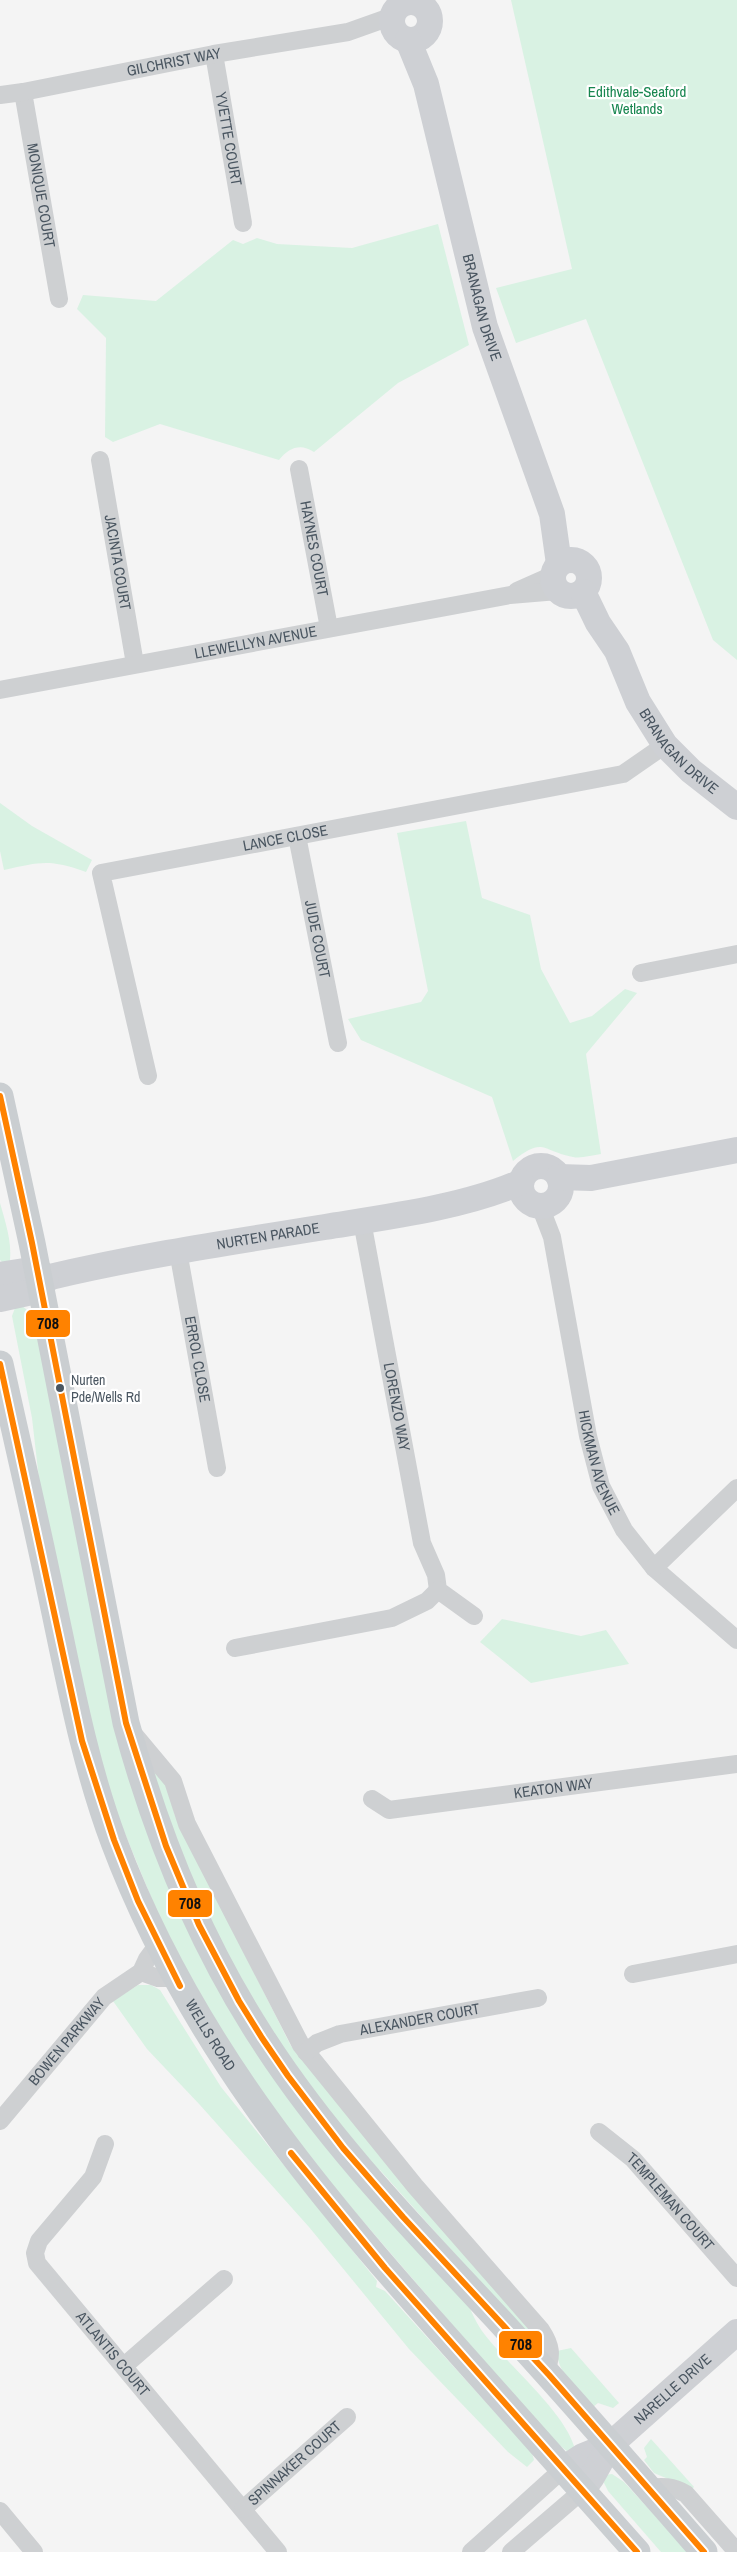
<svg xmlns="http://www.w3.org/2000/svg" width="737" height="2552" font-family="'Archivo Narrow',sans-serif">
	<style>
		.green { fill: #d9f2e3 }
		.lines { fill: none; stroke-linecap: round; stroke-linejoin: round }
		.street { stroke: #ced0d2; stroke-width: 18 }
		.secondary { stroke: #ced0d4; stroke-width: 26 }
		.primary { stroke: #caced1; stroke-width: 27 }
		.bus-1-casing { stroke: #fff; stroke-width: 10 }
		.bus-1 { stroke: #ff8200; stroke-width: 6 }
		.bus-dot { fill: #4a5661; stroke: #fff; stroke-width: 2 }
		.labels { text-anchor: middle; stroke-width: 4.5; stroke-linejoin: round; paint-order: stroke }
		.bus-label { font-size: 14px; fill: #4a5661; stroke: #fff; text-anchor: start }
		.street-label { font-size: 15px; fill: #4a5661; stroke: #fff }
		.park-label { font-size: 15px; fill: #17864f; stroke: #fff }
		.line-badge { stroke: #fff; stroke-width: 2 }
		.pale-badge-label { font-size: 16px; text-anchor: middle; font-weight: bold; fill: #111 }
	</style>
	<rect width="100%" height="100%" fill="#f4f4f4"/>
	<g class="green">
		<polygon points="511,0 737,0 737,660 713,640 586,319 516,343 496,288 572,269"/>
		<path d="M438,224L469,345L398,383L314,452C301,443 289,447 279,460L160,424L113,442L105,437L106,338L77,309L83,295L156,301L233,240L243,244L257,238L277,244L352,248Z"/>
		<path d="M0,803L32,826L92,860L86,872C49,859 41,862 4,870L0,851Z"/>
		<path d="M466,821L482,898L530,915L541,969L570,1023L592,1016L625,989L637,993L586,1054L601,1154C592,1155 581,1159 573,1157C541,1151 544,1136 513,1161L492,1097L361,1040L348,1019L421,1002L428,991L397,833Z"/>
		<path d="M0,1203C5,1221 12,1241 10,1261L3,1263L0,1260Z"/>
		<path d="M21,1305L33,1315L114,1708L212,1964L465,2297C470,2308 475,2321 482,2331C507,2365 565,2411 575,2449L568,2452L548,2436L294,2141L183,1975L94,1758L43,1514L32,1418L12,1316L15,1308Z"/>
		<polygon points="502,1619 581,1636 606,1630 629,1664 531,1683 480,1642"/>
		<polygon points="145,1757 166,1779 175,1816 291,2046 537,2334 542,2352 380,2170 372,2168 269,2032 209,1923"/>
		<polygon points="138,1985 151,1985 160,1990 221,2087 377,2281 376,2287 385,2291 532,2453 534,2460 527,2467 508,2452 409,2349 309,2227 200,2105 147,2049 113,2001"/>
		<path d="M571,2348L619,2403L613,2408L598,2403L593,2407C579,2390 557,2374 557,2351Z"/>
		<polygon points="651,2439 694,2487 692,2489 654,2473 644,2460 647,2457 644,2448"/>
		<polygon points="612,2474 624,2482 688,2552 661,2552 608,2491 603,2481 605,2475"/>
	</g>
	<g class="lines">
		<g class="street">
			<path id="s1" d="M214,54L243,223"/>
			<path id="s2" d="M23,92L59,299"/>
			<path id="s3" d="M0,95L23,92L214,54L348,32L393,16"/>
			<path id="s4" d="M100,460L135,664"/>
			<path id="s5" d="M299,469L329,628"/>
			<polyline points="517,591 553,575"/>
			<path id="s6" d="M0,690L510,595L558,591"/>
			<path id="s7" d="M297,836L338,1043"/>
			<polyline points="641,973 737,954"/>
			<path id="s8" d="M148,1076L101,873L623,774L665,745"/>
			<path id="s9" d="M540,1206L552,1237L588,1436L601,1486L624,1530L654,1568L737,1640"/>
			<path id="s10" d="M362,1221L422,1543L436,1575L438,1590L474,1616"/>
			<path id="s11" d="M178,1251L217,1468"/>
			<polyline points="654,1568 737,1488"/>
			<polyline points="235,1648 392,1618 427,1601 438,1590"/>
			<path d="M132,1732L173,1781L187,1824L301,2045L415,2186L541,2330C551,2345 553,2356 545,2372"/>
			<path id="s12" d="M372,1799L389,1810L737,1764"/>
			<polyline points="141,1972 158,1978 176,1978"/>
			<polyline points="633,1974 737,1954"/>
			<path id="s13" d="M306,2052L317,2043L340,2034L538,1998"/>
			<path id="s14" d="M0,2121L104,1997L141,1972L147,1959L158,1944"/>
			<path id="s15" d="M599,2132L633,2159L737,2278"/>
			<path id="s16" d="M105,2144L93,2177L39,2241L35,2253L37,2263L278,2552"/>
			<polyline points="124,2366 224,2279"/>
			<path d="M648,2488C662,2486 673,2486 686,2494L737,2552"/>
			<path id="s17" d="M243,2509L347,2417"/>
			<polyline points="0,2511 34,2552"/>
			<polyline points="471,2552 563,2469"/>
			<polyline points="511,2552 582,2491"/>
		</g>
		<g class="secondary">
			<circle cx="411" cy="21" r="19"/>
			<path id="s18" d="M408,40L426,84L485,327L552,514L559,564"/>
			<circle cx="571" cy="578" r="18"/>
			<path id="s19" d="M583,592L598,623L617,651L638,702L665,745L691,771L737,807"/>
			<circle cx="541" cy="1186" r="20"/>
			<polyline points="559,1177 591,1178 737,1150"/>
			<polyline points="0,1275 37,1269 46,1278"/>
			<path id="s20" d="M46,1278C138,1256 232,1242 325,1227C387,1217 465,1207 521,1182"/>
			<polyline points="0,1299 41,1290 46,1278"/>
			<polyline points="563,2469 583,2456 610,2445"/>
			<path id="s21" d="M582,2491L592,2477L610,2445L737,2332"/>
		</g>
		<g class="primary">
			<path d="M0,1096L32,1243L126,1723C156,1834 199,1941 262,2038C328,2141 413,2228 496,2317C567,2394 635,2473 704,2552"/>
			<path id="s22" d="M0,1364C17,1441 35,1517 51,1594C69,1678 84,1762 114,1842C187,2036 308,2182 443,2334C508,2407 572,2479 637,2552"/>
		</g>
		<g class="bus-1-casing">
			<g id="bus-1">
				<polyline points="0,1096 32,1243 126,1723 166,1846 199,1925 239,2001 262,2038 288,2076 343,2148 403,2217 549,2375 704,2552"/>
				<polyline points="0,1364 82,1741 114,1840 138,1901 180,1986"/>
				<polyline points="291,2153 385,2268 637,2552"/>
			</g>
		</g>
		<use href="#bus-1" class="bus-1"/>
	</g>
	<circle class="bus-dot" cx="60" cy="1388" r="5"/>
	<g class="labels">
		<g class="bus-label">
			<text x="71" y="1385">Nurten<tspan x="71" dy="17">Pde/Wells Rd</tspan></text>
		</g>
		<g class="street-label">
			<text dy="5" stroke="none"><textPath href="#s3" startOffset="177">GILCHRIST WAY</textPath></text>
			<text dy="5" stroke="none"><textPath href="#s1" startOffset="86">YVETTE COURT</textPath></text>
			<text dy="5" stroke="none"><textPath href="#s2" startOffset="105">MONIQUE COURT</textPath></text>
			<text dy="5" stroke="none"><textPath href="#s18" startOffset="278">BRANAGAN DRIVE</textPath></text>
			<text dy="5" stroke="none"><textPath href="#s5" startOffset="81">HAYNES COURT</textPath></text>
			<text dy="5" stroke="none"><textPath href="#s4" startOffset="104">JACINTA COURT</textPath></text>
			<text dy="5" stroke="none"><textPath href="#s6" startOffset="260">LLEWELLYN AVENUE</textPath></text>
			<text dy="5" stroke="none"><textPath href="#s19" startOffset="188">BRANAGAN DRIVE</textPath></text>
			<text dy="5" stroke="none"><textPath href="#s8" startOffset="396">LANCE CLOSE</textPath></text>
			<text dy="5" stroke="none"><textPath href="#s7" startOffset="105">JUDE COURT</textPath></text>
			<text dy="5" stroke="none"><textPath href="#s20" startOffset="226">NURTEN PARADE</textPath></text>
			<text dy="5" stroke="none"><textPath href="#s11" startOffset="110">ERROL CLOSE</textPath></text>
			<text dy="5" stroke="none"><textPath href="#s10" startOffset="189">LORENZO WAY</textPath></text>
			<text dy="5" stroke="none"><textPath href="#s9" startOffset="264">HICKMAN AVENUE</textPath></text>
			<text dy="5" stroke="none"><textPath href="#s12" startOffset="186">KEATON WAY</textPath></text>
			<text dy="5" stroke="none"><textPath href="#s13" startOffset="120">ALEXANDER COURT</textPath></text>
			<text dy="5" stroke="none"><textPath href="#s22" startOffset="708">WELLS ROAD</textPath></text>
			<text dy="5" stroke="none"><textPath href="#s14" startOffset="104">BOWEN PARKWAY</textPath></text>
			<text dy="5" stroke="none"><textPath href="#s15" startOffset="100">TEMPLEMAN COURT</textPath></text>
			<text dy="5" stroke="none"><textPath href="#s16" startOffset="260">ATLANTIS COURT</textPath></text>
			<text dy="5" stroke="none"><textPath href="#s21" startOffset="138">NARELLE DRIVE</textPath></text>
			<text dy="5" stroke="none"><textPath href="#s17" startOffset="69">SPINNAKER COURT</textPath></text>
		</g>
		<g class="park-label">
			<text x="637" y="97">Edithvale-Seaford<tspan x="637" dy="17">Wetlands</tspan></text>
		</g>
	</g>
	<g class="line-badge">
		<rect x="25" y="1309" width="46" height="29" rx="6" fill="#ff8200"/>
		<rect x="167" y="1889" width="46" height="29" rx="6" fill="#ff8200"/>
		<rect x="498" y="2330" width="45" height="29" rx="6" fill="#ff8200"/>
	</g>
	<g class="pale-badge-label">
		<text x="48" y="1329">708</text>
		<text x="190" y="1909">708</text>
		<text x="521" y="2350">708</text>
	</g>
</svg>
